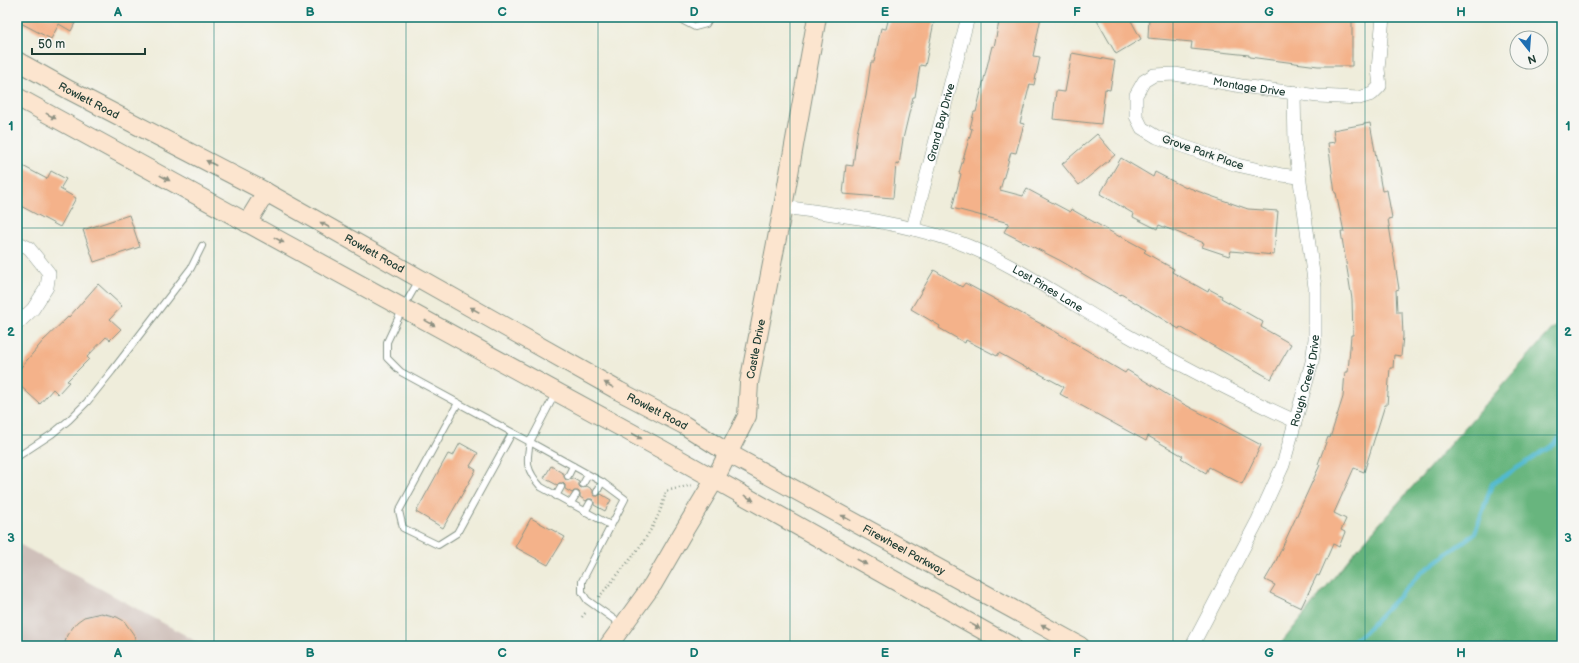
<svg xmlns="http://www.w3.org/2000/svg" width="1579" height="663" font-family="'Balsamiq Sans',sans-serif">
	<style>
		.industrial { fill: #cfc0ba }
		.forest { fill: #68b57e; stroke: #447959 }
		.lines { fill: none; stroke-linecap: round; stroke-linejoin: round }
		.stream { stroke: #51b9cf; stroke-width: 4.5 }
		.building { fill: #f4b28a }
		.lane-casing { stroke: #879588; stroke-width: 8 }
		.street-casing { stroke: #879588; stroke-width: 14 }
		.secondary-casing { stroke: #879588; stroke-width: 20 }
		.path { stroke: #879588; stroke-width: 2.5; stroke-dasharray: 1 3; stroke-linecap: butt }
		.lane { stroke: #fff; stroke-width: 6 }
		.street { stroke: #fff; stroke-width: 13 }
		.secondary { stroke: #fce5cf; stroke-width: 18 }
		.oneway { fill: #8e9182 }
		.grid { fill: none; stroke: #0f766e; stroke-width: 1; stroke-opacity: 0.55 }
		.labels { text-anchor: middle; stroke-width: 3.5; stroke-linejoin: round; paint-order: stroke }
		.street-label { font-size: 11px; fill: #1f3d34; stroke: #f6f6f2 }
		.neatline { fill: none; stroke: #0f766e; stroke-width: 1.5 }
		.grid-label { font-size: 13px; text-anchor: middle; font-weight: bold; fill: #0f766e }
	</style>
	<rect width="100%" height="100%" fill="#f6f6f2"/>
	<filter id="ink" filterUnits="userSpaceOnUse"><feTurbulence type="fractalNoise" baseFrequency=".025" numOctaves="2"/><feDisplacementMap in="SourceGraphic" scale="8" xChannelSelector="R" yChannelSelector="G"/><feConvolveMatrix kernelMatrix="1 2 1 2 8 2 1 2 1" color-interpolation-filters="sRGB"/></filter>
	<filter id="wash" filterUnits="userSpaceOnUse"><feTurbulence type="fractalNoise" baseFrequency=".012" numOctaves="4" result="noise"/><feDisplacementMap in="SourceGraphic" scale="16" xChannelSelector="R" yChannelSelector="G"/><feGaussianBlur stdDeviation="0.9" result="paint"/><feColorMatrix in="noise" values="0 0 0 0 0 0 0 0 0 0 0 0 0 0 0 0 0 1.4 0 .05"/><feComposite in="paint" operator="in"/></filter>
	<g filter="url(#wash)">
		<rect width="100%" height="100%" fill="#efeddb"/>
		<polygon class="industrial" points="17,543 185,635 203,646 17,646"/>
		<polygon class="forest" points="1562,318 1562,646 1279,646 1351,556"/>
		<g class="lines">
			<polyline class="stream" points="1345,646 1364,633 1421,573 1475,533 1492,484 1555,444 1562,434"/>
		</g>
		<g id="blocks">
			<g class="building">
				<polygon points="17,17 78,17 71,31 59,24 51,39 17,21"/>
				<polygon points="889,17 935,17 925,66 920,65 915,97 913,97 903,139 899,165 896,164 893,198 843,194 846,165 853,166 857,133 866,96 871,62 874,62 881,28 886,29"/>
				<polygon points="1000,17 1041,17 1033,56 1040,57 1034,85 1030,84 1020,123 1024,124 1016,153 1011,152 1000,190 1023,196 1027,189 1070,212 1071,209 1120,237 1120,236 1146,250 1144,252 1174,269 1172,272 1208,292 1209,289 1222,296 1221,298 1263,322 1261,327 1291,344 1271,379 1180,327 1179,329 1121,294 1120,295 1095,281 1061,261 1004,232 1009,223 952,208 961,174 959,173 972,129 970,128 974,112 976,112 992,46 994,47"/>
				<polygon points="1095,17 1129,17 1141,39 1116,54"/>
				<polygon points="1149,17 1291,17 1323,21 1323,17 1352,17 1352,66 1318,66 1249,57 1249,55 1191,49 1192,42 1148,38"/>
				<polygon points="1072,53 1115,61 1110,90 1105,89 1101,124 1053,119 1056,91 1065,92"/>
				<polygon points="1370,123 1382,191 1387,190 1392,218 1388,219 1399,289 1396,290 1397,312 1402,312 1403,336 1401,356 1394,355 1393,368 1390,368 1387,405 1385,405 1364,472 1354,468 1334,513 1346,519 1341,530 1345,532 1339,547 1333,544 1319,576 1317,575 1301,608 1270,593 1275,585 1265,580 1275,563 1320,465 1318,464 1328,437 1330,438 1343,397 1345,372 1348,372 1351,335 1353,335 1352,299 1341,232 1344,232 1336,193 1335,193 1328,143 1335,142 1333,130"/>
				<polygon points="1097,134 1115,155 1079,185 1062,164"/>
				<polygon points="1121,158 1153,177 1155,172 1186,188 1187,187 1208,195 1248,209 1278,211 1274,255 1231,251 1229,256 1202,247 1204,243 1159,225 1157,229 1133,217 1134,214 1100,194"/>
				<polygon points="17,163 47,179 51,171 66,179 60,189 76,198 60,227 17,204"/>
				<polygon points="129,215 140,247 94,262 83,230"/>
				<polygon points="934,270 962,287 965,283 1056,332 1125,373 1127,370 1176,400 1261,445 1242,484 1209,467 1206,473 1181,458 1183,456 1148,436 1146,441 1060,394 1064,387 1029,368 1028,369 999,353 997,356 966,340 965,343 939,328 940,326 911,309"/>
				<polygon points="98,284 122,306 110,319 121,329 110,340 106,337 87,357 89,359 67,381 69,382 58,394 53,389 40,404 17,383 17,372 43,341 69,316 69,317"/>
				<polygon points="460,443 478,453 470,466 476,470 443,528 416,512 448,454 453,456"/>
				<polygon points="551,466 564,474 564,477 566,480 569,480 572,478 579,482 579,486 581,488 587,486 593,490 593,493 595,496 598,496 601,494 611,500 605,511 594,505 594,501 592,499 588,499 586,501 580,497 580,493 578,491 574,491 572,493 565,489 565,485 563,483 559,483 557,485 544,478"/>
				<polygon points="531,518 565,537 548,565 515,547"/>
				<polygon points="101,613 117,617 124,621 134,635 137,646 64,646 67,635 77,622 84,617"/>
			</g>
		</g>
	</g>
	<g filter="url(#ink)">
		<use href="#blocks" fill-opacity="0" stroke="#879588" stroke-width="1"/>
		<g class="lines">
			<g class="lane-casing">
				<g id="lane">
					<polyline points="676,17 695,27 706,24 710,17"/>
					<polyline points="419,280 403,308 387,342 387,358 401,372 530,442 556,392"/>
					<polyline points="458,403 399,511 403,528 438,545 457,533 512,433"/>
					<polyline points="17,457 52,434 69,420 87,402 112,371 191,268 202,246"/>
					<polyline points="568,476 573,466"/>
					<polyline points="583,484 588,475"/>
					<polyline points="597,492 602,482"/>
					<polyline points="556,496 561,487"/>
					<polyline points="570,504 576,495"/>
					<polyline points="585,512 590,503"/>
					<path d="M610,525L541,487C526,470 526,463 530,442L602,482L625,499L582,581V592L587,600L622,625"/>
				</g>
			</g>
			<g class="street-casing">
				<g id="street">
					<path id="s1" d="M1299,177L1282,175L1237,165L1157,137L1142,128L1136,116V95L1144,81L1154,75L1175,74L1241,86L1318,96L1359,98L1372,94L1380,86L1378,69L1383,17"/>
					<path id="s2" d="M783,207C841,215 899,222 955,241C1010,261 1059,296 1109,325C1169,359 1231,392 1295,421"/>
					<path id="s3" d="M913,228L968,17"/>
					<polyline points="17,242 29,248 49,273 47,287 33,309 17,324"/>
					<path id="s4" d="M1192,646L1258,520L1283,465L1312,362L1315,339V287L1295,146L1294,92"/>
				</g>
			</g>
			<g class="secondary-casing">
				<g id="secondary">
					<path id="s5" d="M17,61L69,90L266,192L619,391L684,425L728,453L1080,646"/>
					<polyline points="17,97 661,449 1011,646"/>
					<polyline points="247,223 266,192"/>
					<path id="s6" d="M608,646L653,584L682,534L715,479L747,416L749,383L783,207L817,17"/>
				</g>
			</g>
			<g class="path">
				<path d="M599,597C624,566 658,532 666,491L692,485"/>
				<polyline points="582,617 587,611"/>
			</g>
			<use href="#lane" class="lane"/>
			<use href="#street" class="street"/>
			<use href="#secondary" class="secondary"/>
		</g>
		<defs><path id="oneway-solid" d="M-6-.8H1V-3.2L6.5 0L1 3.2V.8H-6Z"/></defs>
		<g class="oneway">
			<use href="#oneway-solid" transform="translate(51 116) rotate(29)"/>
			<use href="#oneway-solid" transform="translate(211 163) rotate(-153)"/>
			<use href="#oneway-solid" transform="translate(165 178) rotate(29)"/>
			<use href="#oneway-solid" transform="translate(325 225) rotate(-150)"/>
			<use href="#oneway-solid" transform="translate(279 240) rotate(29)"/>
			<use href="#oneway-solid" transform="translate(475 310) rotate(-151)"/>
			<use href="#oneway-solid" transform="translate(430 323) rotate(29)"/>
			<use href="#oneway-solid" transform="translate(609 385) rotate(-150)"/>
			<use href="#oneway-solid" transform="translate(637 436) rotate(29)"/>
			<use href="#oneway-solid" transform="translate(749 498) rotate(29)"/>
			<use href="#oneway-solid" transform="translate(846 518) rotate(-151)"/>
			<use href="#oneway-solid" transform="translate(862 562) rotate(29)"/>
			<use href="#oneway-solid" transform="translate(975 626) rotate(29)"/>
			<use href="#oneway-solid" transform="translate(1046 627) rotate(-151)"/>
		</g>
	</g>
	<path class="grid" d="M214,17V646M406,17V646M598,17V646M790,17V646M981,17V646M1173,17V646M1365,17V646M17,228H1562M17,435H1562"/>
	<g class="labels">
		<g class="street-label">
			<text dy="4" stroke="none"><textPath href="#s1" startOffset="324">Montage Drive</textPath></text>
			<text dy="4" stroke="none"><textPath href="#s5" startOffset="82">Rowlett Road</textPath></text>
			<text dy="4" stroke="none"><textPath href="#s3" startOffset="109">Grand Bay Drive</textPath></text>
			<text transform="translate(1203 152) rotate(19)" y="4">Grove Park Place</text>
			<text dy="4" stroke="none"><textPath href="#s5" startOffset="406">Rowlett Road</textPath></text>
			<text dy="4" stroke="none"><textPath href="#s2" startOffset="280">Lost Pines Lane</textPath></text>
			<text dy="4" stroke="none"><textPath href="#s6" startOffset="337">Castle Drive</textPath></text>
			<text dy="4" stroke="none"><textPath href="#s4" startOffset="290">Rough Creek Drive</textPath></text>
			<text dy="4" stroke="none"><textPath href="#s5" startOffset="730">Rowlett Road</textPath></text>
			<text dy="4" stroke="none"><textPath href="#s5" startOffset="1013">Firewheel Parkway</textPath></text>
		</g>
	</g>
	<rect width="1579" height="663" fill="none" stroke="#f6f6f2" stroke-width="44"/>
	<g transform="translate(1529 50) rotate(163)"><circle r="19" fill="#f6f6f2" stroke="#a0aca6"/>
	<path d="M0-3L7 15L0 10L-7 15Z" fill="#1f6fb2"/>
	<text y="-6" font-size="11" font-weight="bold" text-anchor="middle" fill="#1f3d34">N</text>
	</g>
	<path d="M32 48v6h113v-6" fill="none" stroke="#1f3d34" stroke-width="2"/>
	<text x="38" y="48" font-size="12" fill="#1f3d34" stroke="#f6f6f2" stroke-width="3" paint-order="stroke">50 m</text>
	<rect x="22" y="22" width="1535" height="619" class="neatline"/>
	<g class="grid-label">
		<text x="118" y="16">A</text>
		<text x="310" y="16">B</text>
		<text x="502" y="16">C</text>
		<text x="694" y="16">D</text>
		<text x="885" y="16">E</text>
		<text x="1077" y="16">F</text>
		<text x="1269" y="16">G</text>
		<text x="1461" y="16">H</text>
		<text x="11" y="130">1</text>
		<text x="1568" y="130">1</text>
		<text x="11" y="336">2</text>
		<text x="1568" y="336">2</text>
		<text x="11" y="542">3</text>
		<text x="1568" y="542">3</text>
		<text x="118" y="657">A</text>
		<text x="310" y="657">B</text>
		<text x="502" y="657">C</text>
		<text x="694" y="657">D</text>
		<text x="885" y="657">E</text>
		<text x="1077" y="657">F</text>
		<text x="1269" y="657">G</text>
		<text x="1461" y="657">H</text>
	</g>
</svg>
